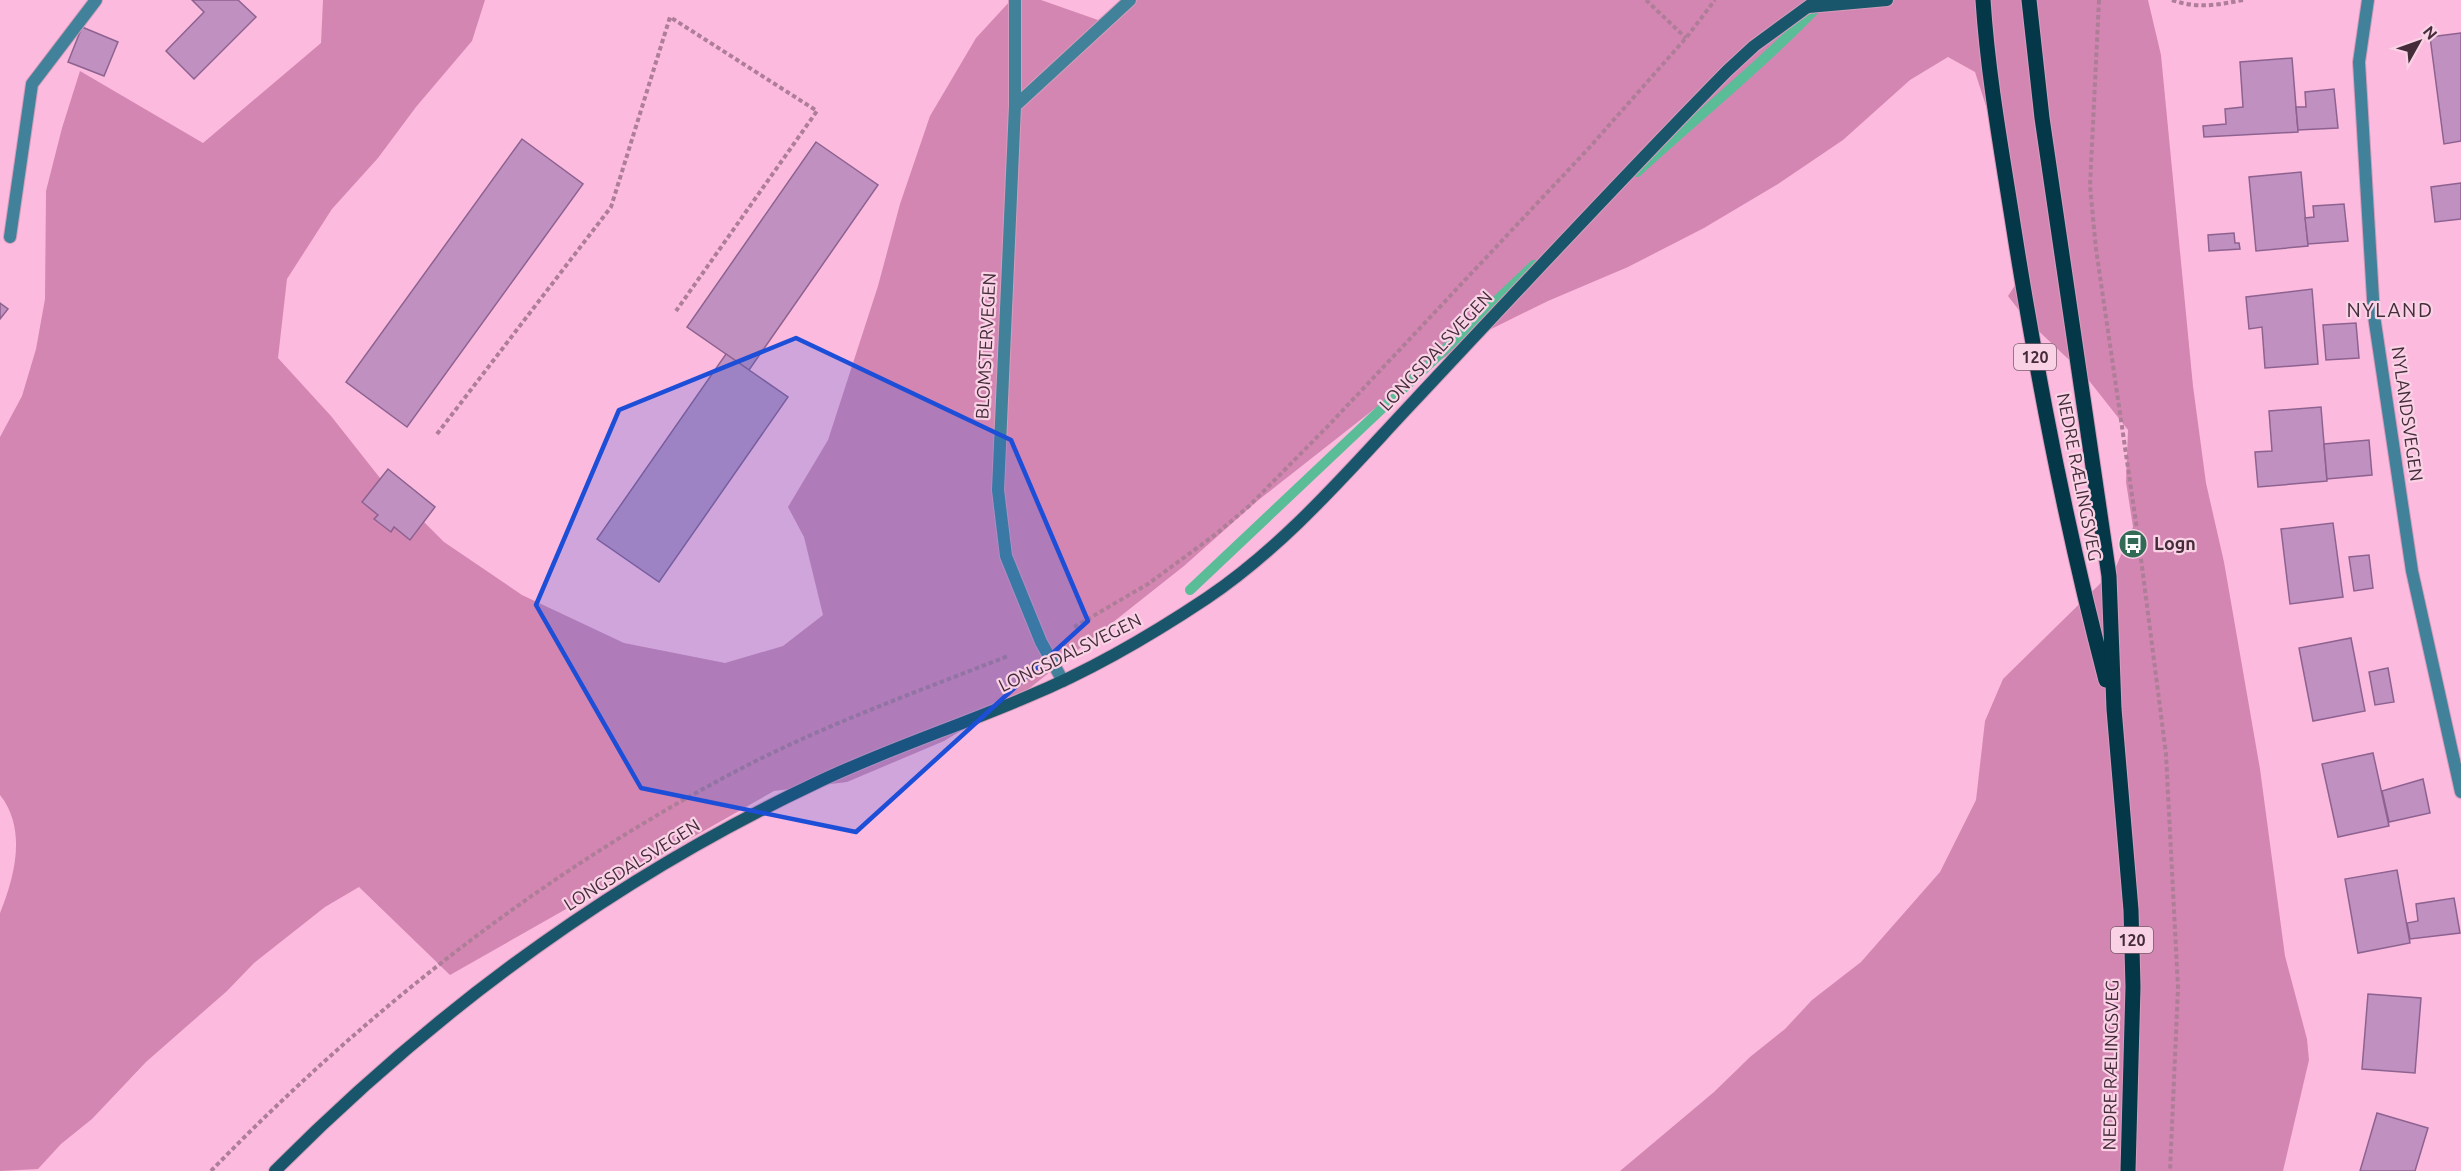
<svg xmlns="http://www.w3.org/2000/svg" width="2461" height="1171" font-family="Ubuntu,sans-serif">
	<style>
		.forest { fill: #d486b2 }
		.lines { fill: none; stroke-linecap: round; stroke-linejoin: round }
		.stream { stroke: #5bbd97; stroke-width: 10 }
		.building { fill: #bf90c0; stroke: #8e6290; stroke-width: 1.5 }
		.lane-casing { stroke: #d49cba; stroke-width: 14 }
		.street-casing { stroke: #d49cba; stroke-width: 14 }
		.secondary-casing { stroke: #d49cba; stroke-width: 14 }
		.primary-casing { stroke: #d49cba; stroke-width: 17 }
		.path { stroke: #ae7e98; stroke-width: 4; stroke-dasharray: 4.5 3; stroke-linecap: butt }
		.lane { stroke: #41829a; stroke-width: 12 }
		.street { stroke: #41829a; stroke-width: 12 }
		.secondary { stroke: #19566b; stroke-width: 12 }
		.primary { stroke: #043748; stroke-width: 15 }
		.marked { fill: #1d4ed8; fill-opacity: 0.2; stroke: #1d4ed8; stroke-width: 4.5; stroke-linejoin: round }
		.labels { text-anchor: middle; stroke-width: 4.5; stroke-linejoin: round; paint-order: stroke }
		.shield { fill: #f9d2e6; stroke: #7b5e6e; stroke-width: 1.5 }
		.shield-label { font-size: 16px; font-weight: bold; fill: #452c3a }
		.street-label { font-size: 18px; fill: #452c3a; stroke: #f9d2e6 }
		.poi-label { font-size: 18px; font-weight: bold; fill: #452c3a; stroke: #f9d2e6; text-anchor: start }
		.neighbourhood-label { font-size: 20px; letter-spacing: 1.5px; fill: #452c3a; stroke: #f9d2e6 }
	</style>
	<rect width="100%" height="100%" fill="#fcbbde"/>
	<path class="forest" d="M323,0H485L472,41L416,107L378,158L332,209L287,279L278,358L331,416L380,478L444,542L522,595L624,643L725,663L783,646L823,615L804,537L788,507L828,440L878,286L900,204L930,116L976,38L1011,0H1041L1098,20L1123,0H2148L2161,55L2193,386L2206,483L2224,562L2260,769L2285,956L2307,1039L2309,1060L2283,1171H1620L1714,1092L1750,1057L1785,1029L1812,1000L1861,962L1940,872L1976,800L1985,721L2003,679L2115,569L2133,527L2126,482L2128,430L2083,373L2025,318L2008,296L2018,281L2001,152L1975,72L1948,57L1910,80L1843,140L1778,184L1704,228L1628,267L1548,301L1475,337L1415,377L1256,502L1184,566L1026,691L944,741L847,782L774,791L450,975L359,887L325,907L254,963L227,991L146,1062L92,1119L61,1144L38,1169L0,1171V913C15,876 27,829 0,795V437L22,396L36,349L45,299L46,191L62,128L80,71L203,143L321,43Z"/>
	<g class="lines">
		<g class="stream">
			<path d="M1637,172C1698,116 1764,63 1822,2"/>
			<polyline points="1190,590 1534,265"/>
		</g>
	</g>
	<g class="building">
		<polygon points="192,0 238,0 256,17 194,79 166,51 204,12"/>
		<polygon points="82,27 118,42 104,76 68,62"/>
		<polygon points="2461,33 2461,141 2444,144 2430,37"/>
		<polygon points="2292,58 2298,132 2204,137 2203,126 2226,124 2225,109 2243,107 2240,62"/>
		<polygon points="2334,89 2338,128 2298,130 2296,107 2306,107 2305,92"/>
		<polygon points="522,139 583,184 407,427 346,382"/>
		<polygon points="816,142 878,185 749,370 687,327"/>
		<polygon points="2301,172 2308,246 2256,251 2249,177"/>
		<polygon points="2461,183 2461,219 2435,222 2431,187"/>
		<polygon points="2344,204 2348,241 2308,244 2305,218 2314,217 2313,206"/>
		<polygon points="2234,233 2235,243 2239,243 2240,249 2209,251 2208,235"/>
		<polygon points="2312,289 2318,364 2265,368 2262,327 2249,329 2246,297"/>
		<polygon points="0,303 8,309 0,319"/>
		<polygon points="2356,323 2359,358 2326,360 2323,325"/>
		<polygon points="726,354 788,397 659,582 597,539"/>
		<polygon points="2321,407 2327,481 2258,487 2255,452 2272,451 2269,411"/>
		<polygon points="2369,440 2372,475 2327,479 2324,444"/>
		<polygon points="388,469 435,507 410,540 394,527 391,532 374,519 378,515 362,502"/>
		<polygon points="2333,523 2343,597 2290,604 2281,529"/>
		<polygon points="2369,555 2373,588 2354,591 2349,557"/>
		<polygon points="2351,638 2365,711 2313,721 2299,648"/>
		<polygon points="2388,668 2394,702 2375,705 2369,672"/>
		<polygon points="2373,753 2389,826 2338,837 2322,764"/>
		<polygon points="2423,779 2430,813 2389,822 2382,791"/>
		<polygon points="2397,870 2410,943 2358,953 2345,879"/>
		<polygon points="2454,898 2460,933 2410,939 2407,923 2418,921 2416,904"/>
		<polygon points="2368,994 2421,998 2415,1073 2362,1069"/>
		<polygon points="2377,1113 2428,1128 2415,1171 2360,1171"/>
	</g>
	<g class="lines">
		<g class="lane-casing">
			<polyline id="lane" points="10,237 32,84 96,0"/>
		</g>
		<g class="street-casing">
			<g id="street">
				<polyline points="1015,0 1015,106 998,490 1006,556 1041,642 1063,681"/>
				<polyline points="2368,0 2359,62 2374,316 2412,571 2461,792"/>
				<polyline points="1015,106 1130,0"/>
			</g>
		</g>
		<g class="secondary-casing">
			<g id="secondary">
				<polyline points="1808,7 1887,0"/>
				<path d="M275,1171C432,1013 613,879 814,784C884,750 957,727 1029,696C1092,670 1150,636 1207,598C1286,545 1350,469 1415,400C1518,290 1621,179 1727,71L1754,46L1817,0"/>
			</g>
		</g>
		<g class="primary-casing">
			<g id="primary">
				<path d="M1983,0C1988,77 2002,153 2014,230C2038,382 2067,532 2106,680"/>
				<polyline points="2029,0 2042,118 2109,576 2114,709 2131,910 2133,987 2128,1171"/>
			</g>
		</g>
		<g class="path">
			<polyline points="1646,0 1686,38"/>
			<polyline points="2099,0 2090,186 2096,249 2139,543 2166,754 2178,988 2170,1171"/>
			<path d="M2172,0C2197,9 2218,5 2243,0"/>
			<polyline points="437,434 611,207 670,17 817,111 676,311"/>
			<polyline points="1074,627 1148,584 1216,534 1249,506 1329,425 1588,149 1686,38 1715,0"/>
			<path d="M211,1171C367,1010 543,872 742,768C827,724 919,691 1008,656"/>
		</g>
		<use href="#lane" class="lane"/>
		<use href="#street" class="street"/>
		<use href="#secondary" class="secondary"/>
		<use href="#primary" class="primary"/>
	</g>
	<path class="marked" d="M796,338L1011,440L1088,621L856,832L641,788L536,605L619,410Z"/>
	<defs>
		<g id="bus-disc" transform="scale(1.5)"><circle r="9.5" fill="#316b55" stroke="#f9d2e6"/><path d="M-5-6H5V4H4V6H2V4H-2V6H-4V4H-5ZM-3.5-4V0h7V-4ZM-3.5 1.2v1.5H-2V1.2ZM2 1.2v1.5H3.5V1.2Z" fill="#fff"/></g>
	</defs>
	<g fill-rule="evenodd">
		<use href="#bus-disc" x="2133" y="544"/>
	</g>
	<g class="labels">
		<g class="shield">
			<rect x="2014" y="344" width="42" height="26" rx="4.5"/>
			<rect x="2111" y="927" width="42" height="26" rx="4.5"/>
		</g>
		<g class="shield-label">
			<text x="2035" y="363">120</text>
			<text x="2132" y="946">120</text>
		</g>
		<g class="street-label">
			<text transform="translate(986 346) rotate(-87)" y="6">BLOMSTERVEGEN</text>
			<text transform="translate(1436 351) rotate(-47)" y="6">LONGSDALSVEGEN</text>
			<text transform="translate(2407 414) rotate(82)" y="6">NYLANDSVEGEN</text>
			<text transform="translate(2079 477) rotate(79)" y="6">NEDRE RÆLINGSVEG</text>
			<text transform="translate(1070 653) rotate(-26)" y="6">LONGSDALSVEGEN</text>
			<text transform="translate(632 865) rotate(-32)" y="6">LONGSDALSVEGEN</text>
			<text transform="translate(2111 1065) rotate(-89)" y="6">NEDRE RÆLINGSVEG</text>
		</g>
		<g class="poi-label">
			<text x="2154" y="550">Logn</text>
		</g>
		<g class="neighbourhood-label">
			<text x="2390" y="317">NYLAND</text>
		</g>
	</g>
	<g transform="translate(2419 42) rotate(50)" stroke="#f9d2e6" stroke-width="4.5" paint-order="stroke">
	<path d="M0-4.5L10 22L0 15L-10 22Z" fill="#452c3a"/>
	<text y="-9" font-size="16" font-weight="bold" text-anchor="middle" fill="#452c3a">N</text>
	</g>
</svg>
